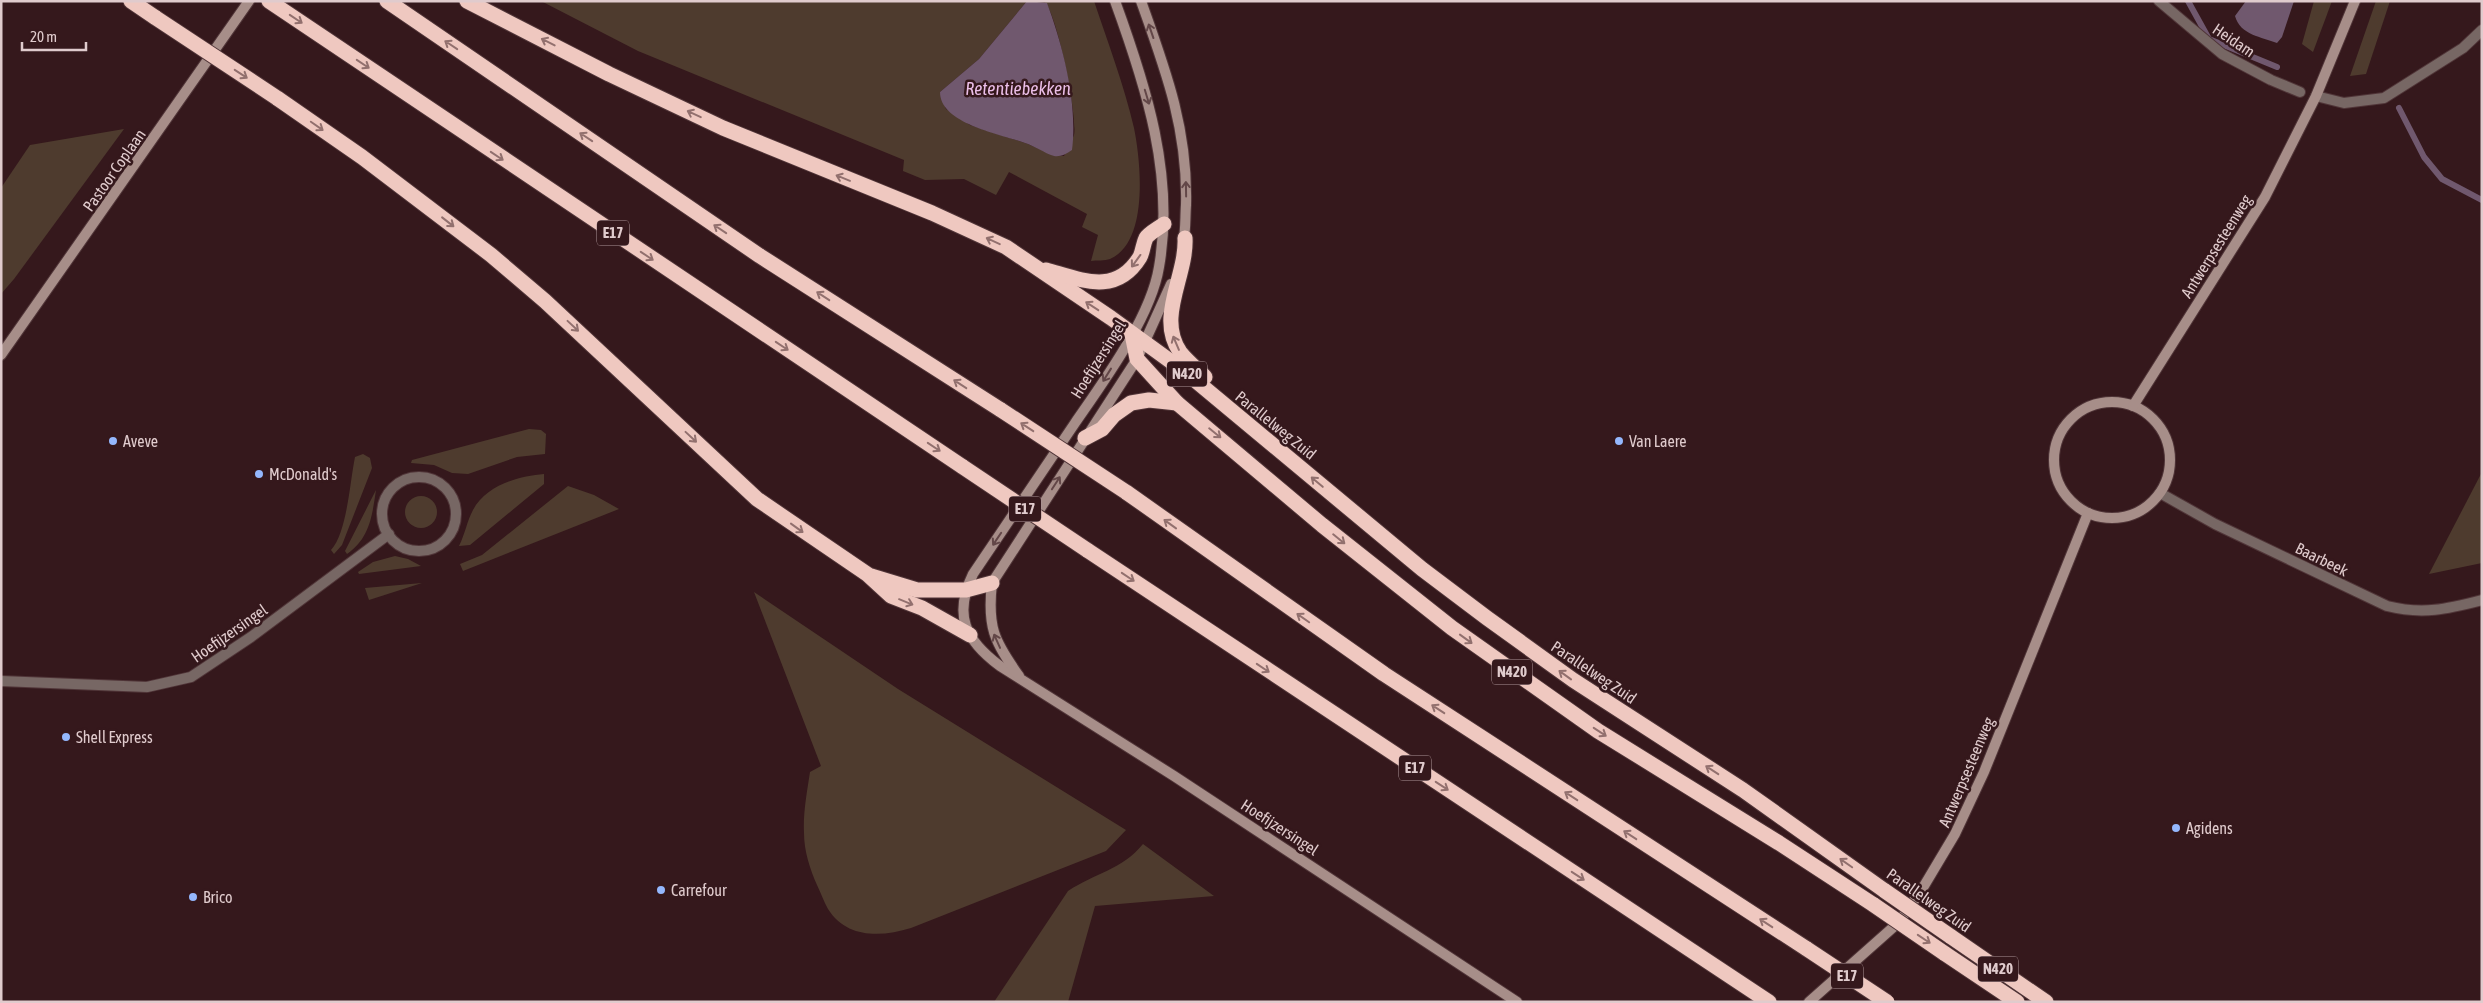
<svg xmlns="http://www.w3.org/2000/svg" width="2483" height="1003" font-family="'Asap Condensed',sans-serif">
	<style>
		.green { fill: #4e3b2e }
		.water { fill: #70586e }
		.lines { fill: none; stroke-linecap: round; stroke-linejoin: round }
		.stream { stroke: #70586e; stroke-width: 6 }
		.street-casing { stroke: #503538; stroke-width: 12 }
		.secondary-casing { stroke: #503538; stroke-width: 12 }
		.highway-casing { stroke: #503538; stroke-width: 17 }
		.street { stroke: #776764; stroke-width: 10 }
		.secondary { stroke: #a78e89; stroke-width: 10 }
		.highway { stroke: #efc8c0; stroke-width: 15 }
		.highway-bridge-casing { stroke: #503538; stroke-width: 17; stroke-linecap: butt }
		.highway-bridge { stroke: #efc8c0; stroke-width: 15 }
		.oneway { stroke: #92706e }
		.oneway2 { stroke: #634748 }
		.poi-dot { fill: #94b7fd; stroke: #35181c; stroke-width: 2 }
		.labels { text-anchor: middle; stroke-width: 5; stroke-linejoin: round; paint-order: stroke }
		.shield { fill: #35181c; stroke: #ad9598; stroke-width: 1 }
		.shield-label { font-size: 15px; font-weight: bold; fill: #e0cbcd }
		.street-label { font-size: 16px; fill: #e0cbcd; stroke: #35181c }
		.poi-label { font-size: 16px; fill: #e0cbcd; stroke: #35181c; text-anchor: start }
		.water-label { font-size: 18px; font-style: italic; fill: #ecbfe9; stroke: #35181c }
	</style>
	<rect width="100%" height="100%" fill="#35181c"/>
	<g class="green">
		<path d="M541,1H1027L979,59L940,92L946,109L970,125L1028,144L1055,156H1064C1067,149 1072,142 1074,135C1078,117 1057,12 1044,1H1094C1108,43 1124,85 1134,128C1141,162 1149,242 1110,259C1105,261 1096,260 1091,261L1098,235L1082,227L1087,214L1009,172L996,195L964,179L925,180L903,171L904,160L638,51Z"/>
		<polygon points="2314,1 2332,1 2313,52 2302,44"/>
		<polygon points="2376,1 2390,1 2366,74 2350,76"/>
		<polygon points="124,129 14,279 1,294 1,188 30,145"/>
		<polygon points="529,429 541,430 546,434 545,454 517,457 468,474 452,473 434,465 411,463 412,460"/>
		<path d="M363,454L370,458L372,468L342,545L334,554L331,550C347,533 350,481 355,457Z"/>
		<polygon points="2482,472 2482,563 2429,574"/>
		<path d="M544,474V484L470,545L459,546C465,534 467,521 473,510C486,485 519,476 544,474Z"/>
		<polygon points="568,486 594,495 619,509 463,571 460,564 482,555"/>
		<path d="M376,490C372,516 370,538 347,554L345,551Z"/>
		<circle cx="421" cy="512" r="16"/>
		<polygon points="395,556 408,559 421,566 359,574 358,572 373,562"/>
		<polygon points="422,583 369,600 365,588"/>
		<path d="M754,592L898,689L1126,830L1106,851L911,928C882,937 847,939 828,909C824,902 821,893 817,885C810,869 804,851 804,833C803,813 807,792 810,772L821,766Z"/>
		<path d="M1143,844L1214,896L1095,906L1068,1002H994L1068,891C1095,873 1122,870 1143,844Z"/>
	</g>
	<g class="water">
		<path d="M1027,1L1047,3C1063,46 1078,104 1072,150C1066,154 1061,157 1054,156C1044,153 1035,146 1025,143C1001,134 940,124 940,92L979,59Z"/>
		<path d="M2246,1H2294L2282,37L2277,43C2262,37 2240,35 2235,16Z"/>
	</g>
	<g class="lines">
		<g class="stream">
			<polyline points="2188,1 2209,39 2277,67"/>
			<polyline points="2399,108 2424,157 2442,179 2482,200"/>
		</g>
		<g class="street-casing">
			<g id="street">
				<polyline points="2159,1 2222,54 2271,80 2300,92"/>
				<polyline points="2316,96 2344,103 2384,98 2463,48 2482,30"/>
				<circle cx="419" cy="514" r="37"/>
				<path d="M2160,493L2215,524L2387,606C2423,615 2447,609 2482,600"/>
				<polyline points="1,681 147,687 191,677 251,637 389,534"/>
			</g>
		</g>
		<g class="secondary-casing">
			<g id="secondary">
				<path d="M1115,1C1146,86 1175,176 1159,267C1151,317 1104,381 1075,423C1041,473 1007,524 973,574C953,615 965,640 1000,666L1174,776L1517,1002"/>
				<path d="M1141,1C1166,71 1188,130 1186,205C1185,218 1186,231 1183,243"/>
				<polyline points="1,355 249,1"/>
				<circle cx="2112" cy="460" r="58"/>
				<polyline points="2133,406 2265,197 2316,96 2355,1"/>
				<path d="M1019,676C994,641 987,627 992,583L1137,359L1171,284"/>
				<polyline points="1809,1002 1898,923 1921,891 1955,834 1984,772 2088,513"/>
			</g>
		</g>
		<g class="highway-casing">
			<g id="highway">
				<polyline points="131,1 156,18"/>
				<polyline points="269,1 963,467"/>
				<polyline points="387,1 760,256 1001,410"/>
				<polyline points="467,1 609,74 723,128 932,213 1006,247 1111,318 1184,371 1422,569 1487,618 1573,680 1743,790 1885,891"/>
				<polyline points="277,98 362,157 491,255 545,301 757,499 867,574 891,596 922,608 970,635"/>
				<path d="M1185,238C1187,276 1156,317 1180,352C1187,361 1197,369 1205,377"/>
				<path d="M1046,270C1082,280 1116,296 1140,257C1143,251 1143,244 1146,238C1149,233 1159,228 1164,224"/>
				<polyline points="1132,334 1137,359 1177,403 1322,525 1452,628 1598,731 1779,843 1874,905"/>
				<polyline points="1085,438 1102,429 1114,415 1131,403 1149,400 1177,403"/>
				<polyline points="1126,492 1384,674 1807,949"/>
				<polyline points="1087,550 1769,1002"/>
				<polyline points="871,576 917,590 966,590 992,583"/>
				<polyline points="1950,936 2046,1002"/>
				<polyline points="1944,953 2017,1002"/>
			</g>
		</g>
		<use href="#street" class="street"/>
		<use href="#secondary" class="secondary"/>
		<use href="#highway" class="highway"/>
		<g class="highway-bridge-casing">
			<g id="highway-bridge">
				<polyline points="156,18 277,98"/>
				<polyline points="1001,410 1126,492"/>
				<polyline points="963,467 1087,550"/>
				<polyline points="1885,891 1950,936"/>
				<polyline points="1874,905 1944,953"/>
				<polyline points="1807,949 1887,1002"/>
			</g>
		</g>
		<use href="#highway-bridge" class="highway-bridge"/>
	</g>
	<defs><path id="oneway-shaft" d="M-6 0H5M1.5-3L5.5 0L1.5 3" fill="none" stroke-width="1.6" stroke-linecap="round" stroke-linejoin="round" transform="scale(1.25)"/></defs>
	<g class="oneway">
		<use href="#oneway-shaft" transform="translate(296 19) rotate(34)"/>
		<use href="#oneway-shaft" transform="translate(548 42) rotate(-153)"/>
		<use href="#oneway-shaft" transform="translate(451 45) rotate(-146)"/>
		<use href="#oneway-shaft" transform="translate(363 64) rotate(34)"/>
		<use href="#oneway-shaft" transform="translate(241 74) rotate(33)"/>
		<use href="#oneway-shaft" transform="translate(694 114) rotate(-155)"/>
		<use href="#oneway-shaft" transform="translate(317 126) rotate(35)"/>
		<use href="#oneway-shaft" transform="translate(586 137) rotate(-146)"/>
		<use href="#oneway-shaft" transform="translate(497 156) rotate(34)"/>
		<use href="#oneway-shaft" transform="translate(843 178) rotate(-158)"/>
		<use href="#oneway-shaft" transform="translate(448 222) rotate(38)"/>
		<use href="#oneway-shaft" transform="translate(720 229) rotate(-146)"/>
		<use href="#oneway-shaft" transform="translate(993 241) rotate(-155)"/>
		<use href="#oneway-shaft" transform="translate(647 256) rotate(34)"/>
		<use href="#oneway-shaft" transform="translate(1136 261) rotate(126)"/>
		<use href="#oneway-shaft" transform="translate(823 296) rotate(-147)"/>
		<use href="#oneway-shaft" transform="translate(1092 306) rotate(-147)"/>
		<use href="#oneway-shaft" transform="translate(573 326) rotate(43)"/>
		<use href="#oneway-shaft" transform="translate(1176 343) rotate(-113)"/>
		<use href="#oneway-shaft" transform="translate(782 346) rotate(34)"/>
		<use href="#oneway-shaft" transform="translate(960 384) rotate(-147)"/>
		<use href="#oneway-shaft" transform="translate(1027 427) rotate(-147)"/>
		<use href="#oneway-shaft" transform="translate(1215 433) rotate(39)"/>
		<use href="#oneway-shaft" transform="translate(691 437) rotate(43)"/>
		<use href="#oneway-shaft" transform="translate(934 447) rotate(34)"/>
		<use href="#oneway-shaft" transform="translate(1317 482) rotate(-140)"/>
		<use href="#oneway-shaft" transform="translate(1170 524) rotate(-144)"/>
		<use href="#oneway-shaft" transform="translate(797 528) rotate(36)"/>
		<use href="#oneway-shaft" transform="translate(1339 539) rotate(39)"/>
		<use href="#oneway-shaft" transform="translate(1128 577) rotate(34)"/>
		<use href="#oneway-shaft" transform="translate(906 602) rotate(22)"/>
		<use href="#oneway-shaft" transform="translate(1303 618) rotate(-145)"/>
		<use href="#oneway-shaft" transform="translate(1466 639) rotate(36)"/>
		<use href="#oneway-shaft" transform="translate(1263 668) rotate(34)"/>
		<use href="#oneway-shaft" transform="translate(1565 675) rotate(-144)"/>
		<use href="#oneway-shaft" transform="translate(1438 709) rotate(-147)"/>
		<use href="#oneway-shaft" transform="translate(1600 732) rotate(33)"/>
		<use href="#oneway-shaft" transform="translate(1712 770) rotate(-147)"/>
		<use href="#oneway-shaft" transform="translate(1442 786) rotate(33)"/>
		<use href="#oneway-shaft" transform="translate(1571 796) rotate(-147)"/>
		<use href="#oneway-shaft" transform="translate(1630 835) rotate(-147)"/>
		<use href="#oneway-shaft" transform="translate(1846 863) rotate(-145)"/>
		<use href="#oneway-shaft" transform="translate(1578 876) rotate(33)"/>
		<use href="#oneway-shaft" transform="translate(1766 923) rotate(-147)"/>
		<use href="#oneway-shaft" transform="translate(1924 939) rotate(34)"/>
	</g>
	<g class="oneway2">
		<use href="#oneway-shaft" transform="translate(1151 31) rotate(-109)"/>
		<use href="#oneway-shaft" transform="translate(1147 97) rotate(73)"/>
		<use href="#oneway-shaft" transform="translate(1186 189) rotate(-91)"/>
		<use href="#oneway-shaft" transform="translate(1107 375) rotate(122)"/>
		<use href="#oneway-shaft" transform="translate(1056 483) rotate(-57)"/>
		<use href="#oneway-shaft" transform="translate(997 539) rotate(124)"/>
		<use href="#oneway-shaft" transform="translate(997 641) rotate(-114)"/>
	</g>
	<g class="poi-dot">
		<circle cx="113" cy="441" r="5"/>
		<circle cx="1619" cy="441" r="5"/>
		<circle cx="259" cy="474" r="5"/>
		<circle cx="66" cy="737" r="5"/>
		<circle cx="2176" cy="828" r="5"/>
		<circle cx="661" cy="890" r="5"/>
		<circle cx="193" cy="897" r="5"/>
	</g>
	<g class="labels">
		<g class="shield">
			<rect x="597" y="220.5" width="32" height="25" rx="4"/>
			<rect x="1167" y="361.5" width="40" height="25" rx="4"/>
			<rect x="1009" y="496.5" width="32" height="25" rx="4"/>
			<rect x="1492" y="659.5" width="40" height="25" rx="4"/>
			<rect x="1399" y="755.5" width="32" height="25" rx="4"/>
			<rect x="1978" y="956.5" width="40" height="25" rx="4"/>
			<rect x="1831" y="963.5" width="32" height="25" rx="4"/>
		</g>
		<g class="shield-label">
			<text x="613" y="238">E17</text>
			<text x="1187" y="379">N420</text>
			<text x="1025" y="514">E17</text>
			<text x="1512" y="677">N420</text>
			<text x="1415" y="773">E17</text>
			<text x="1998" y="974">N420</text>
			<text x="1847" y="981">E17</text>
		</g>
		<g class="street-label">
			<text transform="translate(2234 40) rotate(34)" y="6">Heidam</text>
			<text transform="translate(114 170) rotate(-55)" y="6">Pastoor Coplaan</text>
			<text transform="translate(2216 246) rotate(-58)" y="6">Antwerpsesteenweg</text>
			<text transform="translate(1098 359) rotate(-58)" y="6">Hoefijzersingel</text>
			<text transform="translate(1276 425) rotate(39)" y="6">Parallelweg Zuid</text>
			<text transform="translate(2322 559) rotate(26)" y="6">Baarbeek</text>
			<text transform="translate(229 633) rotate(-35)" y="6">Hoefijzersingel</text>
			<text transform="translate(1594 672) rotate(34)" y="6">Parallelweg Zuid</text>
			<text transform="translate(1966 772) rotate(-67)" y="6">Antwerpsesteenweg</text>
			<text transform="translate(1280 827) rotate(33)" y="6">Hoefijzersingel</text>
			<text transform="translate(1929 900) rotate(35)" y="6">Parallelweg Zuid</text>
		</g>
		<g class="poi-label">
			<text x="123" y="447">Aveve</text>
			<text x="1629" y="447">Van Laere</text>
			<text x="269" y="480">McDonald's</text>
			<text x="76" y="743">Shell Express</text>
			<text x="2186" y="834">Agidens</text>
			<text x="671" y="896">Carrefour</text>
			<text x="203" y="903">Brico</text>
		</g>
		<g class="water-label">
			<text x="1018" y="95">Retentiebekken</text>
		</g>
	</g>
	<rect width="2483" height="1003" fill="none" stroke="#e0cbcd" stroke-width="5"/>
	<path d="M22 42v8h64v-8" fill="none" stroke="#e0cbcd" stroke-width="2.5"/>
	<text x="30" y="42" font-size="15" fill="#e0cbcd" stroke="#35181c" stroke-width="4" paint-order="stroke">20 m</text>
</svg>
